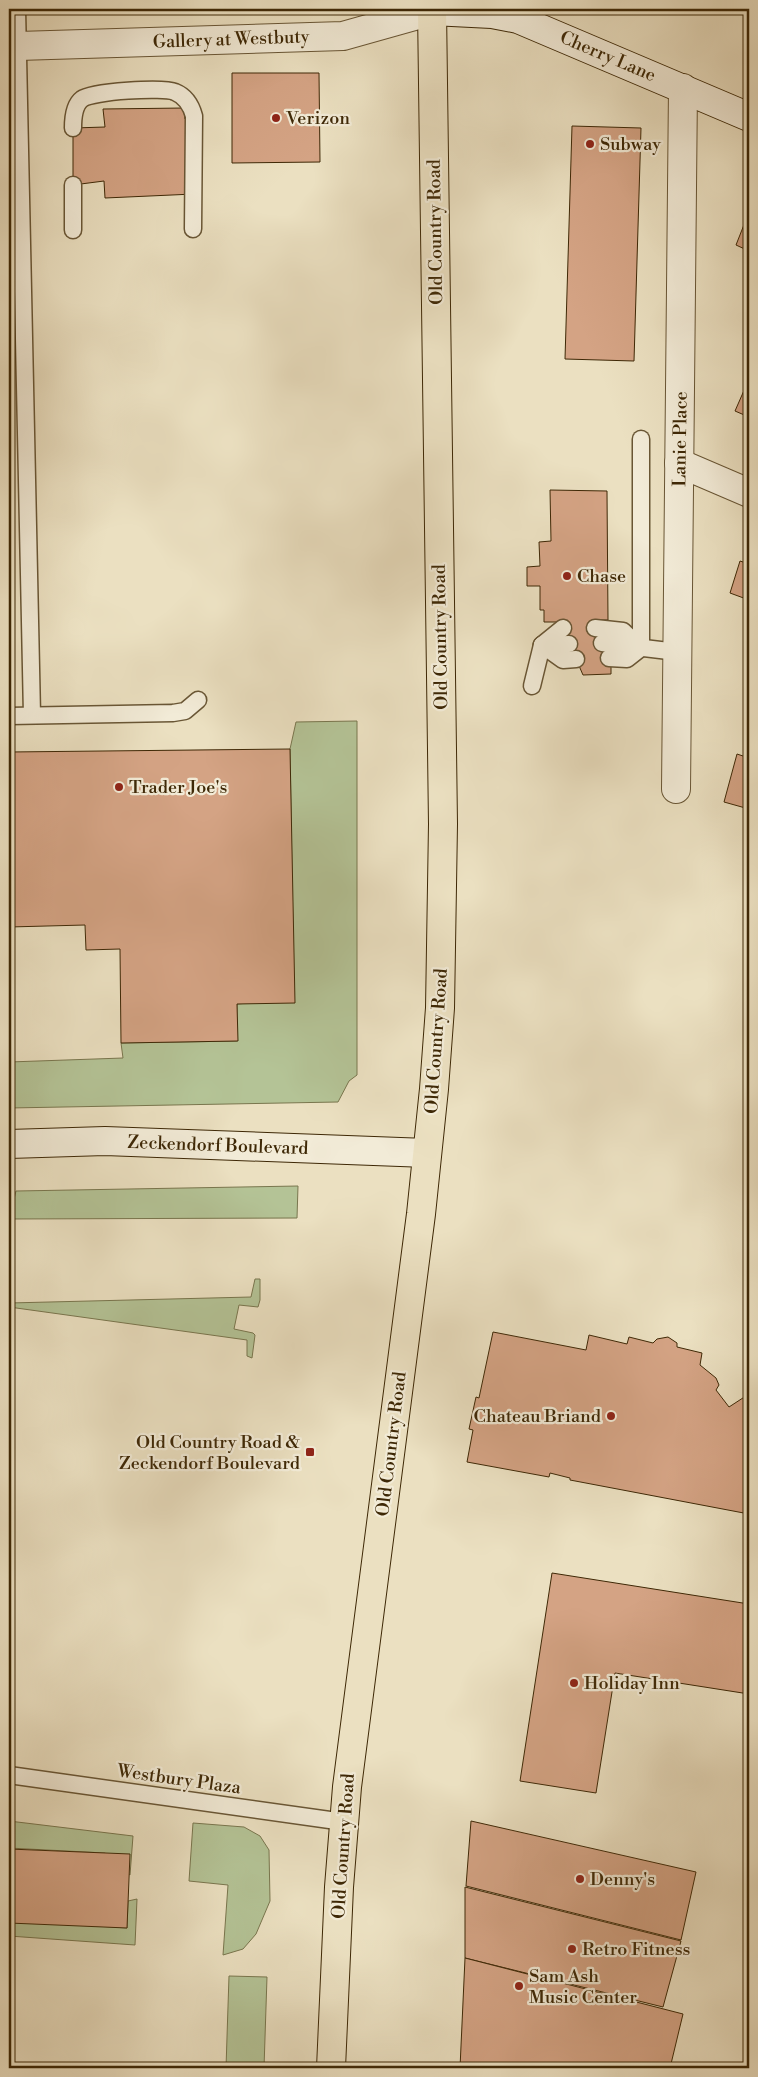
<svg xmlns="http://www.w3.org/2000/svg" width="758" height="2077" font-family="'Libre Bodoni',serif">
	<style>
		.green { fill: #b4c396; stroke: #79764e }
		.building { fill: #d4a384; stroke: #3e2806 }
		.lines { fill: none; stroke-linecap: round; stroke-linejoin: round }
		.lane-casing { stroke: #695635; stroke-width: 19 }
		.street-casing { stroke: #695635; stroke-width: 30 }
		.secondary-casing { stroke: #3e2806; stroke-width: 30 }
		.primary-casing { stroke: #3e2806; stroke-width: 30 }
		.lane { stroke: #f2ebd7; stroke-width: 16 }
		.street { stroke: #f2ebd7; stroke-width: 28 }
		.secondary { stroke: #f2ebd7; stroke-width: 28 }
		.primary { stroke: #ebe0c1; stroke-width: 28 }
		.poi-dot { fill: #8f2418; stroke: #f2ebd7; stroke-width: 2 }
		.labels { text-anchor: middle; stroke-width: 4.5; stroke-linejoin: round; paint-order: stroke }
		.street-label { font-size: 18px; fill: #3e2806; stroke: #f2ebd7 }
		.poi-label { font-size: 18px; fill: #3e2806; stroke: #f2ebd7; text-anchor: start }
	</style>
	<rect width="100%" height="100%" fill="#ebe0c1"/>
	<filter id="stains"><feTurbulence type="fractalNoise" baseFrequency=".004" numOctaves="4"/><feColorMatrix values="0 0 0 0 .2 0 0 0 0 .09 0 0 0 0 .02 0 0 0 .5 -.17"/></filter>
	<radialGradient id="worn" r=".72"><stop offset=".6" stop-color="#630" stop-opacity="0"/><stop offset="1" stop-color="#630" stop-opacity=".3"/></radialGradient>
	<g class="green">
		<polygon points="357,721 357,1075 349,1081 338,1102 9,1108 9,1062 123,1058 121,1043 237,1041 237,1004 294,999 290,749 296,722"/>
		<polygon points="298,1186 297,1218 9,1219 16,1191"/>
		<polygon points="255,1279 260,1279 260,1300 258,1307 239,1305 234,1329 253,1333 255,1335 252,1358 247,1356 247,1340 9,1307 9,1303 251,1297"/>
		<polygon points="9,1821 133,1836 130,1875 105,1853 9,1848"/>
		<polygon points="193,1823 244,1827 260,1836 269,1850 270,1901 256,1934 243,1949 223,1955 228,1885 189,1881"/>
		<polygon points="137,1899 135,1945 9,1936 9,1920 127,1928 128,1901"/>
		<polygon points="229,1976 267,1977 264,2068 226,2068"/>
	</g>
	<g class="building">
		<polygon points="232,73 319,73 320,162 232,163"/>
		<polygon points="184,108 185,119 193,120 194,194 105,198 104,181 73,185 73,128 105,127 103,109"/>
		<polygon points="572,126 641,128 634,361 565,359"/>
		<polygon points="749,212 749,251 736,245"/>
		<polygon points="749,379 749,417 735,411"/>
		<polygon points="550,490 607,491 608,620 592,620 611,664 611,674 583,675 560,622 544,622 544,610 540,610 540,586 527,586 527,567 540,566 539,542 551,541"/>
		<polygon points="740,561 749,564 749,600 730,593"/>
		<polygon points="290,749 295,1003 237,1004 238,1041 121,1043 120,949 86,950 85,925 9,927 9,752"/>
		<polygon points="737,754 749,758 749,809 724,802"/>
		<polygon points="749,1105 749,1125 745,1125"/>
		<polygon points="493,1332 586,1350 589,1335 627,1344 629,1337 653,1343 657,1339 668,1337 677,1343 677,1347 702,1353 700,1365 716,1378 719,1385 716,1390 729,1407 749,1394 749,1426 744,1430 749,1437 749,1514 570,1480 570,1478 550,1473 549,1477 467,1462 473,1430 469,1429 476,1397 479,1398"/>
		<polygon points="552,1573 749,1604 749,1694 615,1673 596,1793 520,1781"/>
		<polygon points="471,1821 696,1872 681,1940 466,1886"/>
		<polygon points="9,1849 130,1854 127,1928 9,1923"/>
		<polygon points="465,1887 681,1941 663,2007 465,1958"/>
		<polygon points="465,1958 683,2014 670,2068 460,2068"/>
	</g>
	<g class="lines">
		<g class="lane-casing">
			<g id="lane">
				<polyline points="17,9 32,715"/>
				<path d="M73,128C73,118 74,105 82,99C92,91 164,87 175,92C185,96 191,105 194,116L193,229"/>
				<polyline points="73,230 73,185"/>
				<polyline points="595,628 623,631 641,648"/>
				<polyline points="602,643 677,652"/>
				<polyline points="542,645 563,660 576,659"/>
				<polyline points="542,645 569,644"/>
				<polyline points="641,648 641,439"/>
				<polyline points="609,658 627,659 641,648"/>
				<polyline points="532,686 542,645 563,628"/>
				<polyline points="9,716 173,713 185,711 198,700"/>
				<polyline points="9,1775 344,1822"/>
			</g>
		</g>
		<g class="street-casing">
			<g id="street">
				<polyline points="18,46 343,36 432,11"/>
				<polyline points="679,463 749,493"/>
				<polyline points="676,789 683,88"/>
			</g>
		</g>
		<g class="secondary-casing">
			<g id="secondary">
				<polyline points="432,11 492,14 518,19 749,117"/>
				<polyline points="9,1144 105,1141 427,1153"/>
			</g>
		</g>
		<g class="primary-casing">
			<polyline id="primary" points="331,2068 339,1887 347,1787 421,1214 434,1089 440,1008 443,824 432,9"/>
		</g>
		<use href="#lane" class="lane"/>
		<use href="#street" class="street"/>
		<use href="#secondary" class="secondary"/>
		<use href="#primary" class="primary"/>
	</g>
	<g class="poi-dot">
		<circle cx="276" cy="118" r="5"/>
		<circle cx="590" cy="144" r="5"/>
		<circle cx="567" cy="576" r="5"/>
		<circle cx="119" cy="787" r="5"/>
		<circle cx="611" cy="1416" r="5"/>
		<rect x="305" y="1447" width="10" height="10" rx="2.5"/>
		<circle cx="574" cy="1683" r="5"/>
		<circle cx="580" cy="1879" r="5"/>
		<circle cx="572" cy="1949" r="5"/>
		<circle cx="519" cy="1986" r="5"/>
	</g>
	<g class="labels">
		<g class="street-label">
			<text transform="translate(231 39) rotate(-2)" y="6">Gallery at Westbuty</text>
			<text transform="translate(608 56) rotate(23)" y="6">Cherry Lane</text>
			<text transform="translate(435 232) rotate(-91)" y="6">Old Country Road</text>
			<text transform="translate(680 439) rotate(-89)" y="6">Lanie Place</text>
			<text transform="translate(440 637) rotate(-91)" y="6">Old Country Road</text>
			<text transform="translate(436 1041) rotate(-86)" y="6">Old Country Road</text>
			<text transform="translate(218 1145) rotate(2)" y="6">Zeckendorf Boulevard</text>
			<text transform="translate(391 1444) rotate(-83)" y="6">Old Country Road</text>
			<text transform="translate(179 1779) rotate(8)" y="6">Westbury Plaza</text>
			<text transform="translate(343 1846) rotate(-86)" y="6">Old Country Road</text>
		</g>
		<g class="poi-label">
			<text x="286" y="124">Verizon</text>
			<text x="600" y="150">Subway</text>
			<text x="577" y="582">Chase</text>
			<text x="129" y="793">Trader Joe's</text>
			<text x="601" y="1422" text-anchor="end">Chateau Briand</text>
			<text x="300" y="1448" text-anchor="end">Old Country Road &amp;<tspan x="300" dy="21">Zeckendorf Boulevard</tspan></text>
			<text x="584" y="1689">Holiday Inn</text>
			<text x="590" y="1885">Denny's</text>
			<text x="582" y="1955">Retro Fitness</text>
			<text x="529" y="1982">Sam Ash<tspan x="529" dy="21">Music Center</tspan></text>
		</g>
	</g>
	<rect width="758" height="2077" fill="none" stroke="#ebe0c1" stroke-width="30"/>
	<rect x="10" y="10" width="738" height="2057" fill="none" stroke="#3e2806" stroke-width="2.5"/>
	<rect x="15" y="15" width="728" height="2047" fill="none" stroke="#3e2806"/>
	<rect width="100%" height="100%" filter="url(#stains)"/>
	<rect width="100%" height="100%" fill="url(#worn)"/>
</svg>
